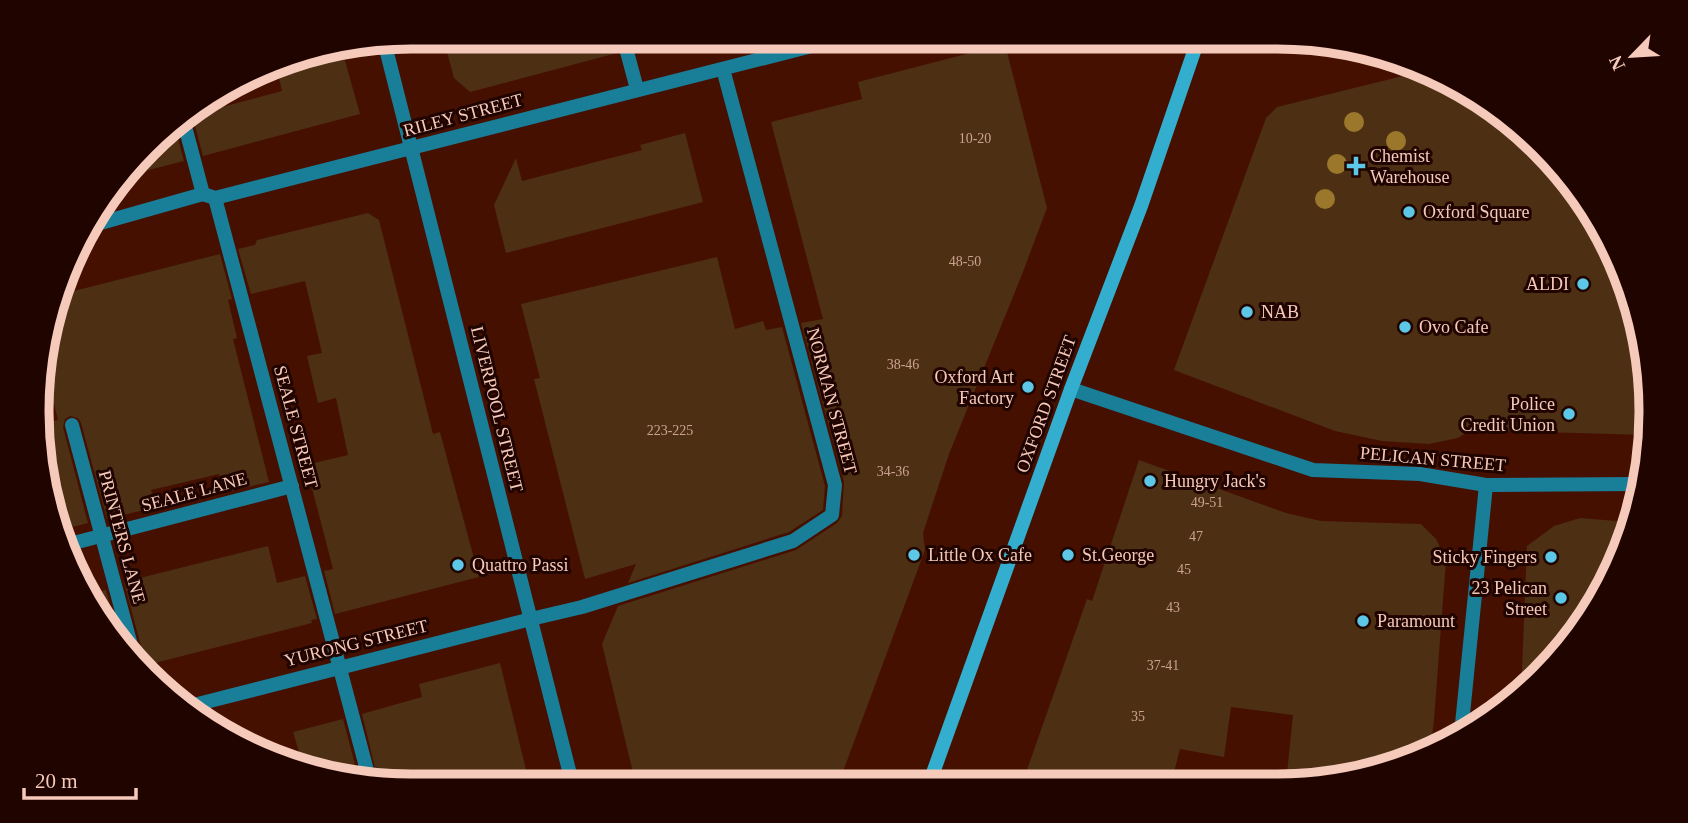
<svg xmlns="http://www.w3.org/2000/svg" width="1688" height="823" font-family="Georgia,serif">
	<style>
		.building { fill: #4d2f14 }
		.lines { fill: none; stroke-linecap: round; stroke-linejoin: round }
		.service { stroke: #197e98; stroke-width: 14 }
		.pedestrian { stroke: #197e98; stroke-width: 14 }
		.minor { stroke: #197e98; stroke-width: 14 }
		.secondary { stroke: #33aecf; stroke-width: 14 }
		.tree { fill: #9a772b }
		.poi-dot { fill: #5cc7e7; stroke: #200400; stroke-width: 2.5 }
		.labels { text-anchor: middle; stroke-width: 6; stroke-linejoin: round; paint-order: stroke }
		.number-label { font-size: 14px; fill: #cca391 }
		.street-label { font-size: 18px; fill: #f6cabb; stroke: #200400 }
		.poi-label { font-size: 18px; fill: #f6cabb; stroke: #200400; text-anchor: start }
		.rim { fill: none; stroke: #f6cabb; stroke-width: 9 }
	</style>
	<rect width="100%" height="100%" fill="#461000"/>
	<g class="building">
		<polygon points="443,37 614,37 617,53 470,92 454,78"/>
		<polygon points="1005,44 1047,208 1021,277 949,454 923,533 925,550 838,785 636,785 602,644 618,606 796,550 837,523 842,516 844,482 801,323 823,319 771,122 862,99 858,82"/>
		<polygon points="328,51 331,60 344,57 360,114 203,156 192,115 282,91 276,65 291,57"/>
		<polygon points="1427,70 1542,147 1623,268 1649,398 1647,435 1470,430 1458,438 1429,444 1382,441 1335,431 1174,370 1266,118 1277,107"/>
		<polygon points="174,124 184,161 125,176"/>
		<polygon points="685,133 703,202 506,253 494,205 516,158 522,181 642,150 640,145"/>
		<polygon points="368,213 379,220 433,434 440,432 479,577 335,614 324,571 333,569 306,465 348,455 336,398 318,403 307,356 322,353 305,281 251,294 238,249 255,245 257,240"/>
		<polygon points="220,254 232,299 228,300 237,338 233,339 269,482 223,493 219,474 151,490 156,507 107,519 81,423 78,418 70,416 65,419 63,427 88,523 61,530 40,460 41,424 58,420 43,358 44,338 62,294"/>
		<polygon points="717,257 735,329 763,321 766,330 782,327 825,486 823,510 789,532 628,583 636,564 585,579 534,379 540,378 521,304"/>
		<polygon points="1139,460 1286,513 1321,521 1421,524 1436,539 1446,560 1434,720 1430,752 1420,758 1326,783 1286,783 1293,715 1231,707 1224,757 1180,749 1171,784 1022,784 1087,599 1092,601"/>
		<polygon points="1580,518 1629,522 1623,555 1574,640 1521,693 1527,546 1554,526"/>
		<polygon points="268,546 277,583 305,576 317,619 311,620 312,623 143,666 144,658 124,582"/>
		<polygon points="106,590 119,638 88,594"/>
		<polygon points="500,663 530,786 411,786 378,780 362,714 422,697 419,684"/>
		<polygon points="343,719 358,776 303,765 293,732"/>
	</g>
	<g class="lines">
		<g class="service">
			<polyline points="215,198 369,778"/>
			<polyline points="72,425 135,660"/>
			<polyline points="66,545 292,486"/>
			<polyline points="531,619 582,607 793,541 832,515 835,485 723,69"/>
		</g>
		<polyline class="pedestrian" points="90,226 203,194"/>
		<g class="minor">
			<polyline points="623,37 637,89"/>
			<polyline points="1246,37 1269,44 1296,41"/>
			<polyline points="384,41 573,786"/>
			<polyline points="182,115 203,194 215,198 847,37"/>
			<polyline points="1071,389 1313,470 1420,474 1486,485 1637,484"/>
			<polyline points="190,706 531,619"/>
			<polyline points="1461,734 1486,485"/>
		</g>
		<polyline class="secondary" points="929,784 1071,389 1141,206 1199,37"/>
	</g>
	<g class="tree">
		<circle cx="1354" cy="122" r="10"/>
		<circle cx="1396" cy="141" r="10"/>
		<circle cx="1337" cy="164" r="10"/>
		<circle cx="1325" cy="199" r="10"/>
	</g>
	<g class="poi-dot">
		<path d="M1352.5 155.5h7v7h7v7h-7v7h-7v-7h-7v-7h7z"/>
		<circle cx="1409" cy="212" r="7"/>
		<circle cx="1583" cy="284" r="7"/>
		<circle cx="1247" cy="312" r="7"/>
		<circle cx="1405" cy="327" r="7"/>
		<circle cx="1028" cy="387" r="7"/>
		<circle cx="1569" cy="414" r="7"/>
		<circle cx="1150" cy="481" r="7"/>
		<circle cx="914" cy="555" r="7"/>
		<circle cx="1068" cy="555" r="7"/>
		<circle cx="1551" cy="557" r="7"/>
		<circle cx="458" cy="565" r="7"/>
		<circle cx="1561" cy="598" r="7"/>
		<circle cx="1363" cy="621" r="7"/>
	</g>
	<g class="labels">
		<g class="number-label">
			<text x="975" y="143">10-20</text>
			<text x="965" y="266">48-50</text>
			<text x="903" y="369">38-46</text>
			<text x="670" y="435">223-225</text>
			<text x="893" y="476">34-36</text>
			<text x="1207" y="507">49-51</text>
			<text x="1196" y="541">47</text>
			<text x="1184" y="574">45</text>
			<text x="1173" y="612">43</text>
			<text x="1163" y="670">37-41</text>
			<text x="1138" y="721">35</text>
		</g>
		<g class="street-label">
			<text transform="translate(463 115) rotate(-15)" y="6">RILEY STREET</text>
			<text transform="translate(832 401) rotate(75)" y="6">NORMAN STREET</text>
			<text transform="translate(1046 404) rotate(-70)" y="6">OXFORD STREET</text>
			<text transform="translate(497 409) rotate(76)" y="6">LIVERPOOL STREET</text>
			<text transform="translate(296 427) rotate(75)" y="6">SEALE STREET</text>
			<text transform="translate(1433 459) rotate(5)" y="6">PELICAN STREET</text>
			<text transform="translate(194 492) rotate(-15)" y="6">SEALE LANE</text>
			<text transform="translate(122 537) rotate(75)" y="6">PRINTERS LANE</text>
			<text transform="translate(356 643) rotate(-14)" y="6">YURONG STREET</text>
		</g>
		<g class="poi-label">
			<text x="1370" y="162">Chemist<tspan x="1370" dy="21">Warehouse</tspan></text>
			<text x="1423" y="218">Oxford Square</text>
			<text x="1569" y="290" text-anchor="end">ALDI</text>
			<text x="1261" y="318">NAB</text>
			<text x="1419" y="333">Ovo Cafe</text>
			<text x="1014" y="383" text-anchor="end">Oxford Art<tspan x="1014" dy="21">Factory</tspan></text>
			<text x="1555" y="410" text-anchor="end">Police<tspan x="1555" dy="21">Credit Union</tspan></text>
			<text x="1164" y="487">Hungry Jack's</text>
			<text x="928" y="561">Little Ox Cafe</text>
			<text x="1082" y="561">St.George</text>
			<text x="1537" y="563" text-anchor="end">Sticky Fingers</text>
			<text x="472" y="571">Quattro Passi</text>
			<text x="1547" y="594" text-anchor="end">23 Pelican<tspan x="1547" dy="21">Street</tspan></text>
			<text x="1377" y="627">Paramount</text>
		</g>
	</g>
	<path d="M0 0H1688V823H0ZM411 49H1277A362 362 0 0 1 1639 411V412A362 362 0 0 1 1277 774H411A362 362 0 0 1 49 412V411A362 362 0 0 1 411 49Z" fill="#200400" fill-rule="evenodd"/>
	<path class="rim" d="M411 49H1277A362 362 0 0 1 1639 411V412A362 362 0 0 1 1277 774H411A362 362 0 0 1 49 412V411A362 362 0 0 1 411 49Z"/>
	<g transform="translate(1632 56) rotate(245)" stroke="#200400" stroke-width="5" paint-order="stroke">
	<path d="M0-5L12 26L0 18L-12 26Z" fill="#f6cabb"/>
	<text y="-10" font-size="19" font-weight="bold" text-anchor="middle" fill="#f6cabb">N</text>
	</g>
	<path d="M24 788v10h112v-10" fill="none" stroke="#f6cabb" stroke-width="3.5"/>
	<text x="35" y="788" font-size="21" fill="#f6cabb" stroke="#200400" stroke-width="5" paint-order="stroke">20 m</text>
</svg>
